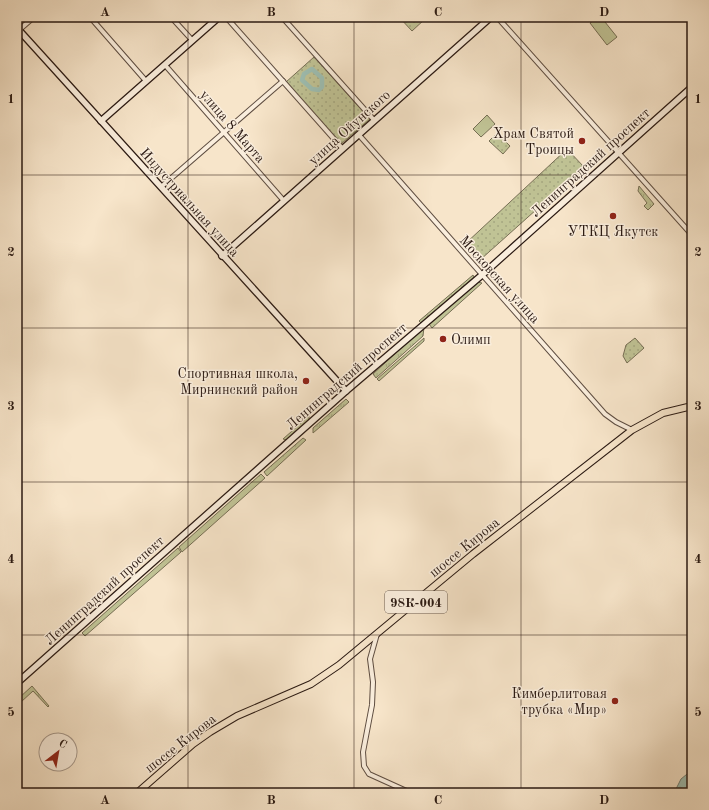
<svg xmlns="http://www.w3.org/2000/svg" width="709" height="810" font-family="'Old Standard TT',serif">
	<style>
		.grass { fill: url(#grass-tufts); stroke: #766e54 }
		.park { fill: url(#park-dots); stroke: #766e54 }
		.garden { fill: #c0c395; stroke: #766e54 }
		.water { fill: url(#water-ripples); stroke: #6f7d73 }
		.lines { fill: none; stroke-linecap: round; stroke-linejoin: round }
		.canal { stroke: #9dbfb3; stroke-width: 4.5 }
		.street-casing { stroke: #5e4d41; stroke-width: 6 }
		.secondary-casing { stroke: #2b1a13; stroke-width: 8 }
		.primary-casing { stroke: #2b1a13; stroke-width: 8 }
		.street { stroke: #faeedd; stroke-width: 4 }
		.secondary { stroke: #faeedd; stroke-width: 5.5 }
		.primary { stroke: #f7e5ca; stroke-width: 6 }
		.grid { fill: none; stroke: #2b1a13; stroke-width: 1; stroke-opacity: 0.55 }
		.poi-dot { fill: #8f2418; stroke: #faeedd; stroke-width: 1.5 }
		.labels { text-anchor: middle; stroke-width: 3; stroke-linejoin: round; paint-order: stroke }
		.shield { fill: #faeedd; stroke: #695a50; stroke-width: 1 }
		.shield-label { font-size: 13px; font-weight: bold; fill: #2b1a13 }
		.street-label { font-size: 14px; fill: #2b1a13; stroke: #faeedd }
		.poi-label { font-size: 14px; fill: #2b1a13; stroke: #faeedd; text-anchor: end }
		.neatline { fill: none; stroke: #2b1a13; stroke-width: 1.5 }
		.grid-label { font-size: 13px; text-anchor: middle; font-weight: bold; fill: #2b1a13 }
	</style>
	<defs>
		<pattern id="grass-tufts" width="24" height="20" patternUnits="userSpaceOnUse"><rect width="24" height="20" fill="#c0c395"/><path d="M3 7l-1-3M5 7V3M7 7l1-3M15 17l-1-3M17 17v-4M19 17l1-3" fill="none" stroke="#a5a780"/></pattern>
		<pattern id="park-dots" width="8" height="8" patternUnits="userSpaceOnUse"><rect width="8" height="8" fill="#c0c395"/><path d="M2 2h.1M6 6h.1" fill="none" stroke="#a5a780" stroke-width="1.8" stroke-linecap="round"/></pattern>
		<pattern id="water-ripples" width="26" height="14" patternUnits="userSpaceOnUse"><rect width="26" height="14" fill="#9dbfb3"/><path d="M2 4q2-2 4 0t4 0M15 11q2-2 4 0t4 0" fill="none" stroke="#87a499"/></pattern>
	</defs>
	<rect width="100%" height="100%" fill="#f7e5ca"/>
	<filter id="stains"><feTurbulence type="fractalNoise" baseFrequency=".005" numOctaves="4"/><feColorMatrix values="0 0 0 0 .2 0 0 0 0 .09 0 0 0 0 .02 0 0 0 .5 -.17"/></filter>
	<radialGradient id="worn" r=".72"><stop offset=".6" stop-color="#630" stop-opacity="0"/><stop offset="1" stop-color="#630" stop-opacity=".3"/></radialGradient>
	<g class="grass">
		<polygon points="639,186 654,204 648,210 644,206 647,203 638,191"/>
		<polygon points="473,275 474,277 421,323 419,321"/>
		<polygon points="477,282 482,283 432,328 429,324"/>
		<polygon points="424,327 423,336 376,378 373,374"/>
		<polygon points="424,338 424,341 379,381 377,379"/>
		<polygon points="346,399 349,402 313,433 313,428"/>
		<polygon points="309,416 309,421 287,440 283,439"/>
		<polygon points="303,438 306,440 267,476 264,472"/>
		<polygon points="261,474 265,478 182,552 179,547"/>
		<polygon points="178,548 181,552 85,636 82,633"/>
		<polygon points="32,686 49,706 48,707 33,691 21,702 18,699"/>
	</g>
	<g class="park">
		<polygon points="399,17 424,17 425,19 412,31"/>
		<polygon points="314,57 370,119 341,144 286,82"/>
		<polygon points="497,133 510,146 503,154 489,141"/>
		<polygon points="567,149 584,167 480,260 465,244"/>
		<polygon points="635,338 644,348 627,363 623,356 626,345"/>
	</g>
	<g class="garden">
		<polygon points="598,17 601,17 617,37 607,45 590,23"/>
		<polygon points="487,115 495,124 481,137 473,129"/>
	</g>
	<polygon class="water" points="692,770 692,793 674,793 681,779"/>
	<g class="lines">
		<polygon class="canal" points="312,69 322,78 322,87 319,90 312,89 302,80 304,74"/>
		<g class="street-casing">
			<g id="street">
				<polyline points="90,17 146,81"/>
				<polyline points="171,17 192,40"/>
				<polyline points="226,17 342,148"/>
				<polyline points="282,17 374,120"/>
				<polyline points="497,17 692,235"/>
				<polyline points="19,30 34,17"/>
				<polyline points="165,65 284,201"/>
				<polyline points="359,135 605,414 616,422 632,430"/>
				<polyline points="161,187 283,81"/>
				<polyline points="377,634 370,659 373,682 372,705 363,752 364,766 369,774 411,793"/>
			</g>
		</g>
		<g class="secondary-casing">
			<g id="secondary">
				<polyline points="17,28 346,391"/>
				<polyline points="101,121 219,17"/>
				<polyline points="222,256 491,17"/>
				<polyline points="17,683 346,391 482,275 692,87"/>
			</g>
		</g>
		<g class="primary-casing">
			<polyline id="primary" points="137,793 193,744 210,732 237,716 311,684 339,665 473,554 632,430 663,413 692,406"/>
		</g>
		<use href="#street" class="street"/>
		<use href="#secondary" class="secondary"/>
		<use href="#primary" class="primary"/>
	</g>
	<path class="grid" d="M188,17V793M354,17V793M521,17V793M17,175H692M17,328H692M17,482H692M17,635H692"/>
	<g class="poi-dot">
		<circle cx="582" cy="141" r="4"/>
		<circle cx="613" cy="216" r="4"/>
		<circle cx="443" cy="339" r="4"/>
		<circle cx="306" cy="381" r="4"/>
		<circle cx="615" cy="701" r="4"/>
	</g>
	<g class="labels">
		<rect class="shield" x="385" y="591" width="62" height="22" rx="3"/>
		<g class="shield-label">
			<text x="416" y="607">98К-004</text>
		</g>
		<g class="street-label">
			<text transform="translate(233 126) rotate(49)" y="5">улица 8 Марта</text>
			<text transform="translate(349 127) rotate(-42)" y="5">улица Ойунского</text>
			<text transform="translate(590 162) rotate(-42)" y="5">Ленинградский проспект</text>
			<text transform="translate(190 202) rotate(48)" y="5">Индустриальная улица</text>
			<text transform="translate(500 279) rotate(48)" y="5">Московская улица</text>
			<text transform="translate(346 376) rotate(-41)" y="5">Ленинградский проспект</text>
			<text transform="translate(464 547) rotate(-39)" y="5">шоссе Кирова</text>
			<text transform="translate(104 590) rotate(-42)" y="5">Ленинградский проспект</text>
			<text transform="translate(180 743) rotate(-38)" y="5">шоссе Кирова</text>
		</g>
		<g class="poi-label">
			<text x="574" y="138">Храм Святой<tspan x="574" dy="16">Троицы</tspan></text>
			<text x="613" y="236" text-anchor="middle">УТКЦ Якутск</text>
			<text x="451" y="344" text-anchor="start">Олимп</text>
			<text x="298" y="378">Спортивная школа,<tspan x="298" dy="16">Мирнинский район</tspan></text>
			<text x="607" y="698">Кимберлитовая<tspan x="607" dy="16">трубка «Мир»</tspan></text>
		</g>
	</g>
	<rect width="709" height="810" fill="none" stroke="#f7e5ca" stroke-width="44"/>
	<g transform="translate(58 752) rotate(31)"><circle r="19" fill="#faeedd" stroke="#a7998c"/>
	<path d="M0-3L7 15L0 10L-7 15Z" fill="#8f2418"/>
	<text y="-6" font-size="11" font-weight="bold" text-anchor="middle" fill="#2b1a13">С</text>
	</g>
	<rect x="22" y="22" width="665" height="766" class="neatline"/>
	<g class="grid-label">
		<text x="105" y="16">A</text>
		<text x="271" y="16">B</text>
		<text x="438" y="16">C</text>
		<text x="604" y="16">D</text>
		<text x="11" y="103">1</text>
		<text x="698" y="103">1</text>
		<text x="11" y="256">2</text>
		<text x="698" y="256">2</text>
		<text x="11" y="410">3</text>
		<text x="698" y="410">3</text>
		<text x="11" y="563">4</text>
		<text x="698" y="563">4</text>
		<text x="11" y="716">5</text>
		<text x="698" y="716">5</text>
		<text x="105" y="804">A</text>
		<text x="271" y="804">B</text>
		<text x="438" y="804">C</text>
		<text x="604" y="804">D</text>
	</g>
	<rect width="100%" height="100%" filter="url(#stains)"/>
	<rect width="100%" height="100%" fill="url(#worn)"/>
</svg>
